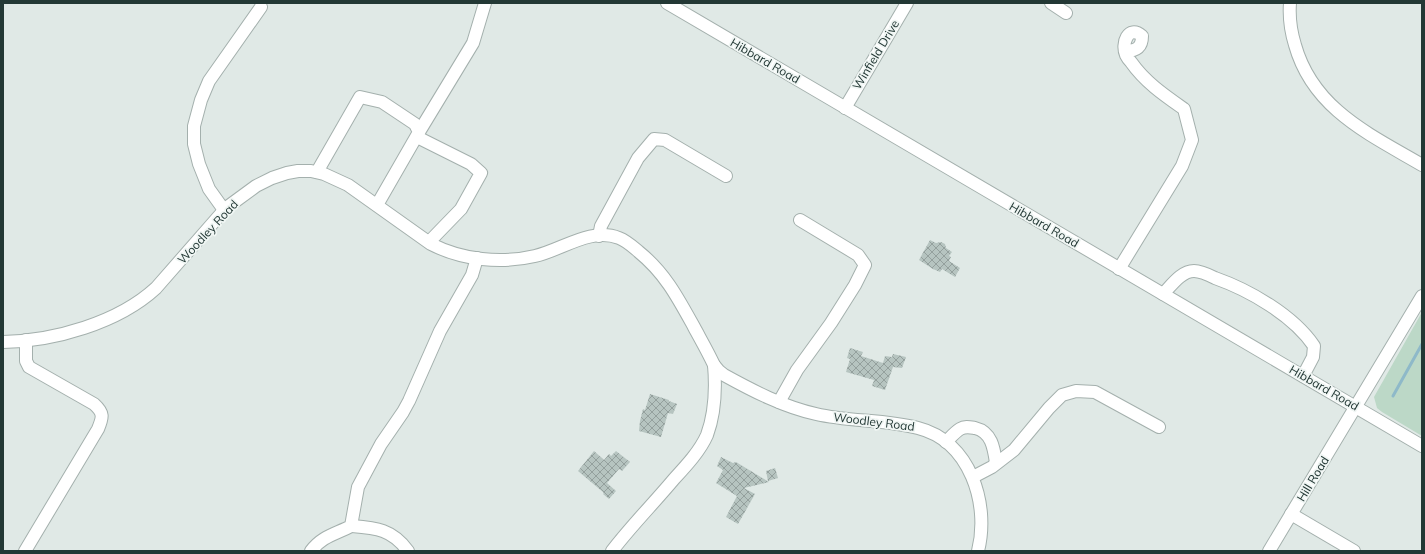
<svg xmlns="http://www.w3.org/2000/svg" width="1425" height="554" font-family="Mulish,sans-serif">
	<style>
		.park { fill: #bcd8c7 }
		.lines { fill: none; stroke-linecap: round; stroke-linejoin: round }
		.stream { stroke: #8eb9c9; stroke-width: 3 }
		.building { fill: url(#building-cross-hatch) }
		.minor-casing { stroke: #a4b0ad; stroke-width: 14 }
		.minor { stroke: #fff; stroke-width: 12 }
		.labels { text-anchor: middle; stroke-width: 3.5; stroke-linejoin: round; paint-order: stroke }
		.street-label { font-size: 12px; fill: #233835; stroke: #f0f6f4 }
	</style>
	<defs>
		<pattern id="building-cross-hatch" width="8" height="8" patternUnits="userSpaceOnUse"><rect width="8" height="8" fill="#b6c4c0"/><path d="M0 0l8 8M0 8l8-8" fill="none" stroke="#94a09d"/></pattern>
	</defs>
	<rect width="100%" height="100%" fill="#e0e9e6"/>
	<polygon class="park" points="1422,312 1422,436 1382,412 1377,408 1374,397"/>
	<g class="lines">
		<polyline class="stream" points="1393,396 1422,344"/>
	</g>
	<g class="building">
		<polygon points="930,240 936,243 941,242 945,244 946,248 952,252 949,256 951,257 949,261 960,268 955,277 942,269 940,272 933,269 919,260"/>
		<polygon points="850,348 863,352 861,356 883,363 885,356 892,357 893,354 906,357 902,368 893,367 885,390 872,386 874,380 846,372 850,359 847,358"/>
		<polygon points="650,394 669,400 669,401 677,404 673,414 668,413 661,437 639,431 640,421 643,409 645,410"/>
		<polygon points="594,451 604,460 609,454 611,456 616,451 630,462 622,471 619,469 607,483 616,491 609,499 603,494 604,493 578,471"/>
		<polygon points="721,457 733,463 736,462 769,482 744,488 755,494 738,524 726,517 737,496 716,483 723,470 717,466"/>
		<polygon points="775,468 778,478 768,481 766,471"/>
	</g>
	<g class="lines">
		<g class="minor-casing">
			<g id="minor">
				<polyline points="667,3 1422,446"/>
				<polyline points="1051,3 1066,13"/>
				<path d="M1290,3C1289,16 1291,32 1295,45C1313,109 1369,134 1422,165"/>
				<polyline points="845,108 907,3"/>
				<polyline points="419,132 473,43 485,3"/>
				<polyline points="417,137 471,164 481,173 461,209 429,242"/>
				<polyline points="317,172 360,97 382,102 415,124 419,132 377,205"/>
				<polyline points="224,210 209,189 199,164 194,144 194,126 201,100 209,81 261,7"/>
				<polyline points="599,236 601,226 638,158 654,139 665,140 726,176"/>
				<path d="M1119,269L1182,166L1192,140L1184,109C1164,95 1145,82 1131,62C1129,60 1127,57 1126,55C1121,44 1128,24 1142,36C1142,48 1136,51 1125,51"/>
				<path d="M1163,294C1171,286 1181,271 1194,271C1201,271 1209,275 1215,278C1249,290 1293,315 1314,346L1313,357L1303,376"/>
				<path d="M3,342C54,341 118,323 156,288L226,208L256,186L272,178L287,173L298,171H311L324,174L348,185L431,244C462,260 501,264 535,256C562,250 590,227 619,238C627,241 633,247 639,252C665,273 678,298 694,327C701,340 708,352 714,365L719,371L724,375C753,391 784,407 816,414C850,422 885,419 918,428C970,441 990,504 978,551"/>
				<polyline points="779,402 797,370 831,323 855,285 865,265 858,255 800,220"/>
				<path d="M946,442C950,438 955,432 960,429C965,426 969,427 975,428C992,432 994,449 996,463"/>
				<polyline points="973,477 992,467 1014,450 1049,408 1062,395 1076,391 1095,392 1159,427"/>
				<polyline points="1291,514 1354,551"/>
				<path d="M351,526C376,528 392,529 408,551"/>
				<path d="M25,551L98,429C103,417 104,413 94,404L29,367L26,361V340"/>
				<path d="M311,551C322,536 336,534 351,526L358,487L381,444L403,412L409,401L440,331L472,275L477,258"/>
				<path d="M612,551C631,526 654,503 674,479C686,466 700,451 707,435C715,413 716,388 714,365"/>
				<polyline points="1269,551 1422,296"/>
			</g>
		</g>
		<use href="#minor" class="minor"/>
	</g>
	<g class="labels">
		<g class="street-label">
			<text transform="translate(876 55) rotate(-59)" y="4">Winfield Drive</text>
			<text transform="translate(765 61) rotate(30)" y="4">Hibbard Road</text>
			<text transform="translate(1044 225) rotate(30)" y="4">Hibbard Road</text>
			<text transform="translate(208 232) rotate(-47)" y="4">Woodley Road</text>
			<text transform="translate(1324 388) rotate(30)" y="4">Hibbard Road</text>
			<text transform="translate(874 422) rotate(7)" y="4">Woodley Road</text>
			<text transform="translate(1313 479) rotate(-59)" y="4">Hill Road</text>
		</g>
	</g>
	<rect width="1425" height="554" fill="none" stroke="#233835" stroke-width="8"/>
</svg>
